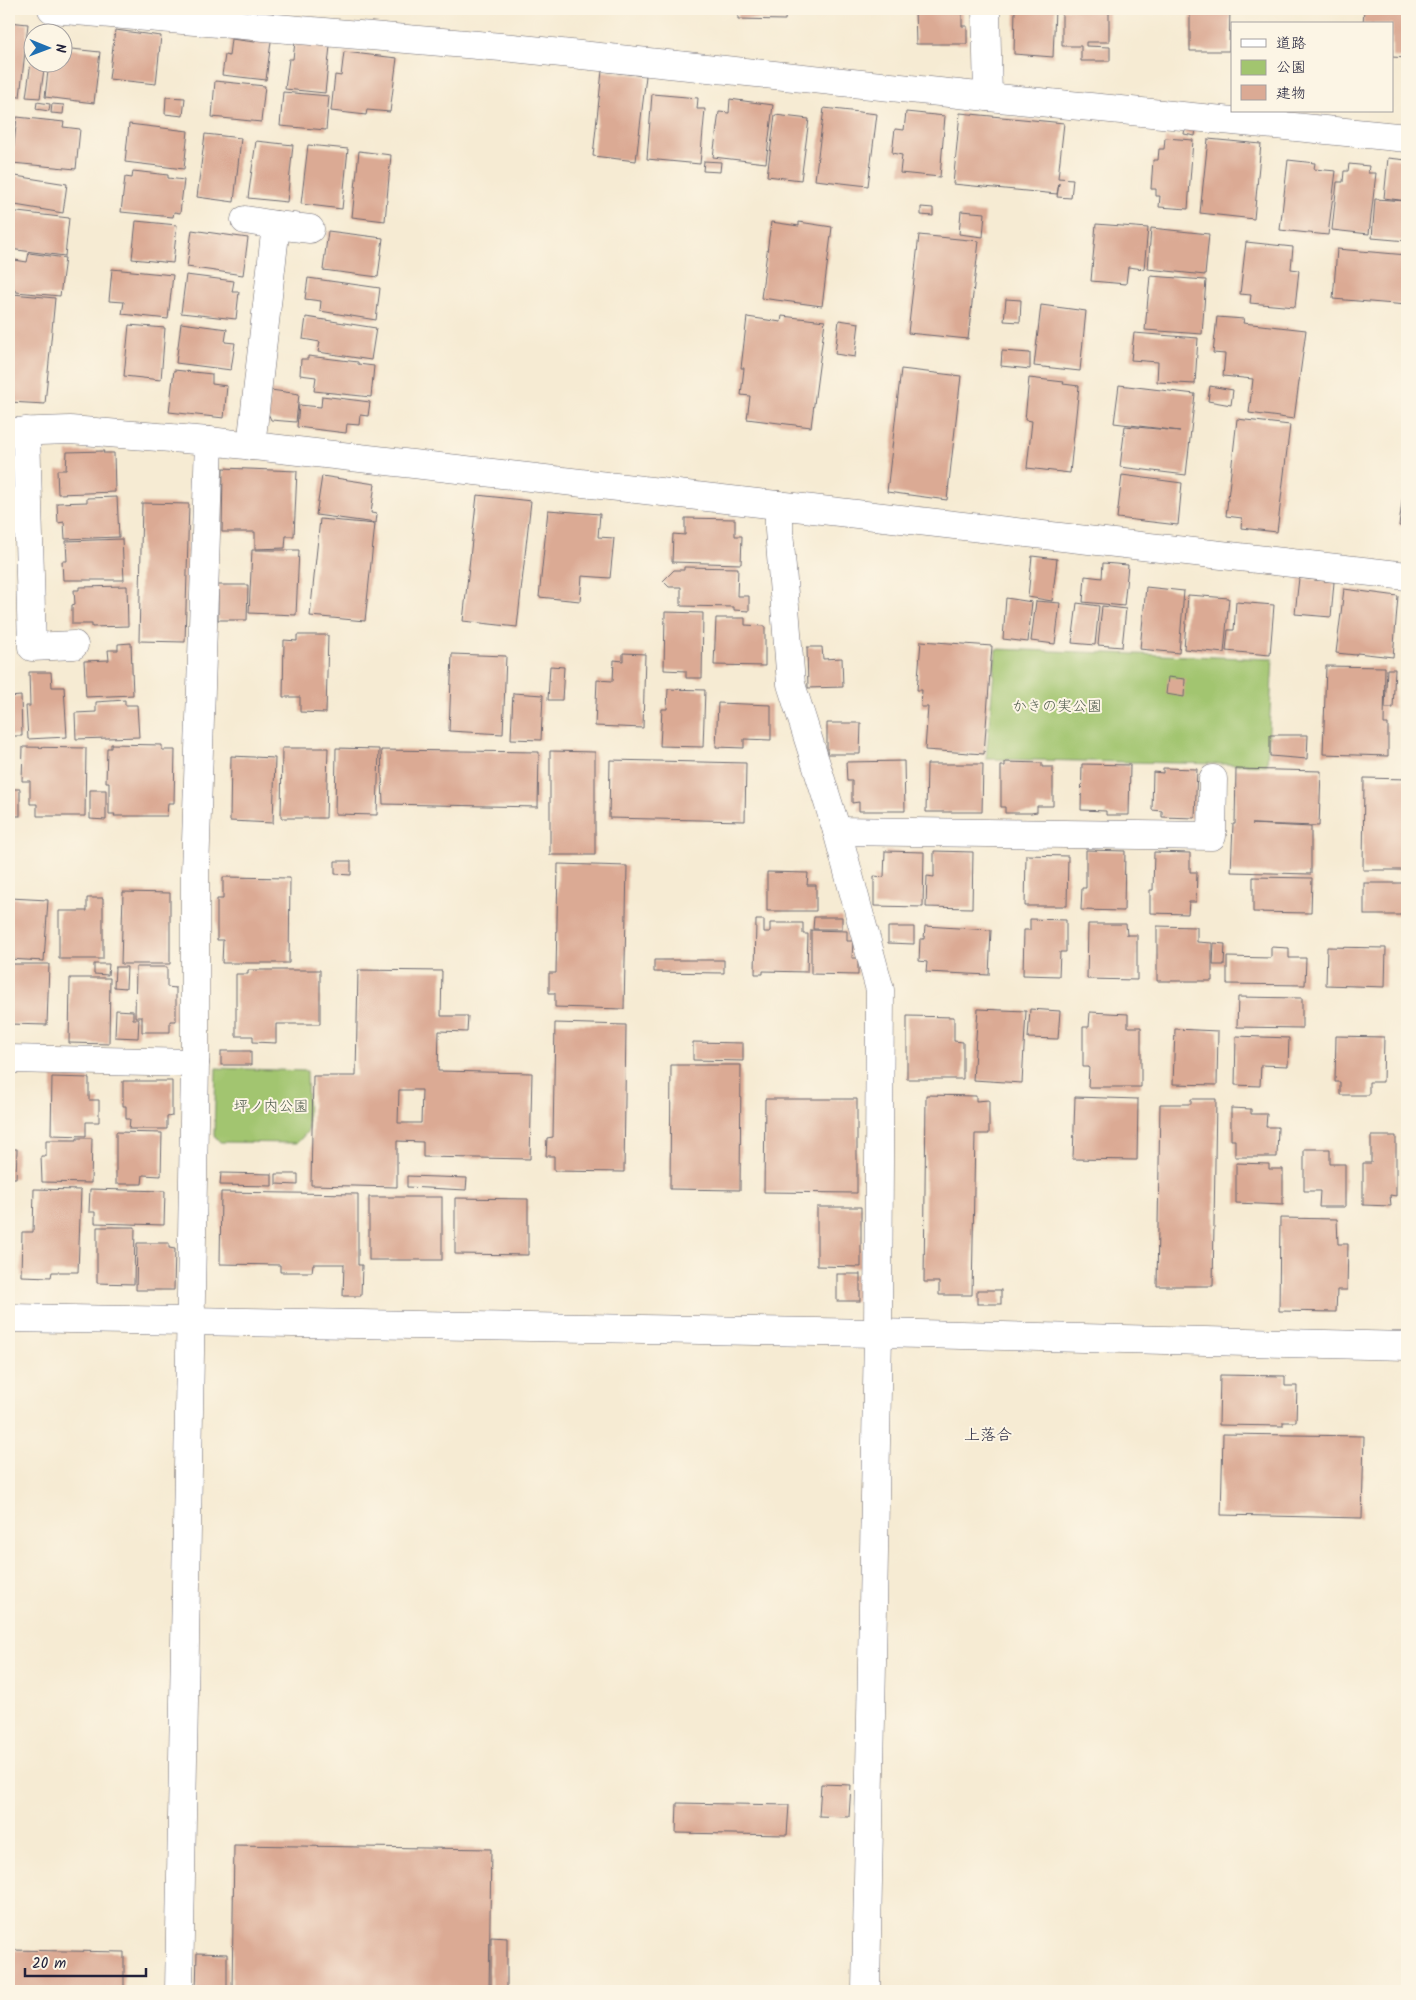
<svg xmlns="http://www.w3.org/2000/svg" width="1416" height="2000" font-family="Kalam,'Klee One',sans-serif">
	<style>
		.green { fill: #a2c56f; stroke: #627455 }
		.building { fill: #dbaa94; fill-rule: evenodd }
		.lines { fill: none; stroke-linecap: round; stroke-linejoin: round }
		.minor-casing { stroke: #6c6870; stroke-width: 29 }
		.minor { stroke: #fff; stroke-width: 28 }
		.labels { text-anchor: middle; stroke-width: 4; stroke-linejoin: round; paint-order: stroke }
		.park-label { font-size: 15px; fill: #4f5b4d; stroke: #fcf5e5 }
		.neighbourhood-label { font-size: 16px; fill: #22223b; stroke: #fcf5e5 }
	</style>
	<rect width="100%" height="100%" fill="#fcf5e5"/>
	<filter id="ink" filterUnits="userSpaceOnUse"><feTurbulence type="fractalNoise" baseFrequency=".02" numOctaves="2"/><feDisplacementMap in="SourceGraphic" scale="10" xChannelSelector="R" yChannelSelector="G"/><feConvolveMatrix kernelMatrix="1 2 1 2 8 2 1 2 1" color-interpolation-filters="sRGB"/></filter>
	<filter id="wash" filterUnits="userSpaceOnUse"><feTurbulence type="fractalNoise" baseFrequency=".0096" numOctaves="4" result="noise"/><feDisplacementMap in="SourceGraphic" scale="20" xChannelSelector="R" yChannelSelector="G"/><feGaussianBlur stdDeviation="1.12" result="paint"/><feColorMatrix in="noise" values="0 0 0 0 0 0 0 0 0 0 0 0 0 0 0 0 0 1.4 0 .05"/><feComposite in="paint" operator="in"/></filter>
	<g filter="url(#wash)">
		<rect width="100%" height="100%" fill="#f6ebd3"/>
		<g class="green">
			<polygon points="996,649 1273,659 1267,765 986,759"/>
			<polygon points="216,1068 307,1071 308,1131 297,1143 220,1142 214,1136"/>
		</g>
		<g id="blocks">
			<g class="building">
				<polygon points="738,9 786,9 785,20 738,19"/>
				<polygon points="915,9 962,9 962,26 967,26 967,44 916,44"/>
				<polygon points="1015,9 1055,9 1053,57 1014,54"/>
				<polygon points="1062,9 1109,9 1109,42 1086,42 1086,46 1110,47 1110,61 1081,61 1081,46 1062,46"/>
				<polygon points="1190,9 1230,9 1229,51 1190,51"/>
				<polygon points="1364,9 1407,9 1407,58 1392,57 1392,24 1363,24"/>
				<polygon points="9,22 28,24 20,97 9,96"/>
				<polygon points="115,30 161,36 156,84 109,79"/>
				<polygon points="256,32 272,34 266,80 222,75 225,55 229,56 231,39 255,42"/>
				<polygon points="295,42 330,46 325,93 285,89 289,59 293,59"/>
				<polygon points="62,48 100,52 94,103 45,97 49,62 62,62"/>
				<polygon points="344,52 397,58 390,112 367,110 366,115 331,111 335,75 341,76"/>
				<polygon points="31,62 45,62 40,98 26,97"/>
				<polygon points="602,71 646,76 636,161 593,156"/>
				<polygon points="215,81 265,86 261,122 212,117"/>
				<polygon points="283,92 329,96 326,130 280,126"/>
				<polygon points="652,94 698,98 697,109 705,109 700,164 647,159"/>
				<polygon points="166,97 185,98 183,116 165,114"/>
				<polygon points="730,99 773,105 766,163 713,157 719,112 729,113"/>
				<polygon points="37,102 50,104 49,111 36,109"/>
				<polygon points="52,104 64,105 63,114 51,113"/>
				<polygon points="824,108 877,114 868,186 815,180"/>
				<polygon points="906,112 945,116 940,177 900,173 902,155 892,153 895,129 904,130"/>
				<polygon points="960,113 1064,123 1058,178 1073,179 1071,198 1057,197 1059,183 1057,194 953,184"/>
				<polygon points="775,115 809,119 801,180 767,176"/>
				<polygon points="17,117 64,122 63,127 80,129 76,169 12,163"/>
				<polygon points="129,124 188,131 184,169 125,162"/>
				<polygon points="1185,128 1196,128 1195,136 1184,134"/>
				<polygon points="205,134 241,138 234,202 197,197"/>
				<polygon points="1165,138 1193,140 1188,209 1159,207 1160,196 1156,196 1156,189 1151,189 1153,160 1158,160 1159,149 1164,149"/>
				<polygon points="1208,139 1261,144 1254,219 1200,213"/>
				<polygon points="256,141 293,145 287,202 248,198"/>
				<polygon points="308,145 348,149 342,209 301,204"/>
				<polygon points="359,151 391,155 385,221 352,217"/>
				<polygon points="1388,158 1407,160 1407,201 1384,198"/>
				<polygon points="1288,160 1315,163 1314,169 1336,171 1328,235 1280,230"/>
				<polygon points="704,161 721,162 720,172 703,171"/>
				<polygon points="1349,164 1369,166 1368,173 1376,173 1369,234 1332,230 1337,182 1343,182 1344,171 1348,171"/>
				<polygon points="133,171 168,175 168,178 184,180 180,213 174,212 173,217 121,212 125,177 132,178"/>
				<polygon points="9,175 67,184 63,213 9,204"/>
				<polygon points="1375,199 1407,201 1407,241 1372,238"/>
				<polygon points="921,207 933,208 933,216 921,215"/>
				<polygon points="9,211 69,218 65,256 9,249"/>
				<polygon points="961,211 985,213 983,237 959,234"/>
				<polygon points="136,221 177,225 173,263 132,259"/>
				<polygon points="771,222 799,226 799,222 832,227 822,306 761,298"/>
				<polygon points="1096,224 1148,228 1144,269 1128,267 1126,284 1091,281"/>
				<polygon points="1151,228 1209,234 1205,275 1148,269"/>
				<polygon points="192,230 248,238 243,275 187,267"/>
				<polygon points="328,231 383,238 378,277 323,270"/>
				<polygon points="919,235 979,241 968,339 908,333"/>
				<polygon points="1246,242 1293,247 1291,269 1299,270 1295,307 1250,303 1251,295 1240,294"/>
				<polygon points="1337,249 1407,255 1407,305 1333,299"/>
				<polygon points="29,253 65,258 60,296 16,292 16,290 9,289 9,259 27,262"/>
				<polygon points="112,269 173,275 168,319 122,314 124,302 109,301"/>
				<polygon points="186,275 234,281 232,292 239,292 236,319 181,313"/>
				<polygon points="1150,276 1206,280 1202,334 1145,330"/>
				<polygon points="308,278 380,288 376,320 320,311 321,301 305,299"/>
				<polygon points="13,294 55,298 45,404 9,402 9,345"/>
				<polygon points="1006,299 1021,300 1020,322 1004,321"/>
				<polygon points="1041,305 1086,311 1080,371 1034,366"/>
				<polygon points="782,316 825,321 811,427 747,419 750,396 741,395 744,368 741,368 747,317 781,322"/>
				<polygon points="306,317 376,328 371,360 318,352 320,342 303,339"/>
				<polygon points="1217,317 1244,319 1243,323 1306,330 1294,419 1249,413 1253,379 1223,376 1225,354 1213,353"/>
				<polygon points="839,320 859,323 855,357 835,354"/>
				<polygon points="181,323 227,329 225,342 235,343 231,370 176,363"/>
				<polygon points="129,325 165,328 161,380 124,376"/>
				<polygon points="1134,333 1198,338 1195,384 1157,382 1158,362 1131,360"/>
				<polygon points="1002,351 1030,353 1030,369 1001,366"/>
				<polygon points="308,356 358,362 358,364 374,366 371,397 314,391 316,377 300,375 301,359 308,359"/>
				<polygon points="901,369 961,376 947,500 887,492"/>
				<polygon points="174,370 212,374 212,384 227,386 224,418 169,412"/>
				<polygon points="1029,378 1064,382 1063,384 1079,386 1070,473 1027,468 1032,421 1025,420"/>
				<polygon points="1119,385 1195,394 1186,475 1120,467 1125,426 1180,431 1114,423"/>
				<polygon points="1210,386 1233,390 1231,405 1208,401"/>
				<polygon points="271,390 299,394 296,422 271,420 268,413"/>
				<polygon points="322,396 370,402 368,416 360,415 359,425 347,424 346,433 297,427 299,405 321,407"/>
				<polygon points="1237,419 1290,425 1277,532 1241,528 1242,518 1226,516"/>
				<polygon points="104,451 103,453 114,453 115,492 58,494 57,470 66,470 67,452"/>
				<polygon points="223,468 297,471 294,536 286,536 285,548 255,549 255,532 222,532"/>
				<polygon points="1122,475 1182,483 1178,525 1117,518"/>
				<polygon points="322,476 375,484 371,513 377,514 376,523 316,515"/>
				<polygon points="1403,494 1407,495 1407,526 1399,526"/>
				<polygon points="477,495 531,501 517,627 463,621"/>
				<polygon points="117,497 119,537 65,539 64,522 58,523 57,503 87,502 87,498"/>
				<polygon points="142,503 189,504 185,642 139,641"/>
				<polygon points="548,510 600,514 598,537 614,538 610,578 582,576 580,601 539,597"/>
				<polygon points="685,518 735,519 735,536 742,536 741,564 672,562 673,534 685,535"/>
				<polygon points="320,519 375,524 365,621 310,616"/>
				<polygon points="122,539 124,580 63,580 62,561 67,561 66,541"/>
				<polygon points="252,550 299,550 296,615 249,613"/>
				<polygon points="1032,556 1057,559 1052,601 1028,597"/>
				<polygon points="1103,563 1128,565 1124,606 1083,602 1085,576 1102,578"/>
				<polygon points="684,567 738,568 737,596 749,596 749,611 734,610 734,607 681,606 681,587 669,587 663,581 674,570 684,570"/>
				<polygon points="1299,578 1334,582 1331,617 1295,614"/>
				<polygon points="218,585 248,585 247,620 218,620"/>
				<polygon points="127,586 128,626 92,627 92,624 72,624 72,605 75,604 74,590 79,590 79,587"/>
				<polygon points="1146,587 1184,591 1179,653 1140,649"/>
				<polygon points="1344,589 1398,596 1393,657 1357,653 1356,655 1336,653"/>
				<polygon points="1188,595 1229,598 1224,653 1184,649"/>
				<polygon points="1006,598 1032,602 1028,642 1003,639"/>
				<polygon points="1036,601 1060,603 1055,644 1031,641"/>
				<polygon points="1236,602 1274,605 1270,655 1226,651 1228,630 1234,630"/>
				<polygon points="1077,603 1099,606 1095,645 1072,643"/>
				<polygon points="1102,606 1126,609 1122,647 1098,645"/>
				<polygon points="665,612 703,613 702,678 686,678 686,671 664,670"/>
				<polygon points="716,618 745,618 745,625 765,626 765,666 714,665"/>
				<polygon points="297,635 328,635 326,713 300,712 300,697 283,697 284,640 297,641"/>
				<polygon points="921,641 992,646 984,754 925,750 928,707 921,707 922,690 917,690"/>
				<polygon points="131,643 133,695 86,697 84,661 109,660 108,650 118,650 118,644"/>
				<polygon points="807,647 822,647 823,659 842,658 843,687 808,688"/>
				<polygon points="623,653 645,654 643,728 595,726 597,680 613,681 614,660 623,661"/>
				<polygon points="452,654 506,656 503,734 449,731"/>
				<polygon points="550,666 564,667 562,700 548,700"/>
				<polygon points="1326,666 1385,667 1384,724 1388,724 1388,756 1323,754"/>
				<polygon points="1387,669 1395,669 1393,708 1385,708"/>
				<polygon points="29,672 51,672 52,687 64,687 67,737 28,739 26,706 30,706"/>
				<polygon points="1168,677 1185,679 1184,697 1166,694"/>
				<polygon points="668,689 705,690 703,747 660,746 662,709 667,709"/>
				<polygon points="513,693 543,695 541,740 511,739"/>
				<polygon points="21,696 22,736 9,736 9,697"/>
				<polygon points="125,700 125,705 137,705 139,737 76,739 75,713 96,712 96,702"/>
				<polygon points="718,703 771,705 771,740 744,739 744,748 716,747"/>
				<polygon points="827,723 861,723 860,754 827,754"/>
				<polygon points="1270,735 1308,735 1307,759 1270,756"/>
				<polygon points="111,744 162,745 162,750 175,750 174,803 168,803 167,816 114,816 115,814 109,814 109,782 106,782 107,748 111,748"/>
				<polygon points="23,747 86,748 85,816 37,816 37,804 30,804 30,781 22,781"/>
				<polygon points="282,748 328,748 326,818 281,818"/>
				<polygon points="336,748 379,749 377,815 335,814"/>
				<polygon points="381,750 539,752 538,807 383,804"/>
				<polygon points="550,751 595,752 595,855 550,855"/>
				<polygon points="231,756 275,758 273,823 230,821"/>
				<polygon points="610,760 746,763 745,821 609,818"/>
				<polygon points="904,761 905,811 859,811 859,802 852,803 852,781 847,781 846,762"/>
				<polygon points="1005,762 1042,763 1042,767 1053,767 1053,806 1037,806 1037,812 1031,813 1005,813 1005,807 1001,807 1001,766 1005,766"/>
				<polygon points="927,764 983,764 982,812 926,812"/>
				<polygon points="1082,764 1130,765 1129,815 1106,815 1106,811 1081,810"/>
				<polygon points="1163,768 1197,769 1195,818 1162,817 1162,811 1152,810 1153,772 1163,773"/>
				<polygon points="1236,769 1321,771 1319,826 1252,824 1311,827 1311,874 1231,872 1233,824 1235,824"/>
				<polygon points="1364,778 1407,779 1407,870 1363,870"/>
				<rect x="9" y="789" width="11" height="27"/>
				<polygon points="90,790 106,790 106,820 90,819"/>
				<polygon points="1086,850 1125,851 1124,911 1081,910 1082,888 1086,888"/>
				<polygon points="885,851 924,852 923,907 874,906 874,876 884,877"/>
				<polygon points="934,851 973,852 972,908 926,907 927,876 934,877"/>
				<polygon points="1154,852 1190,853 1190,872 1197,872 1196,902 1189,902 1188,914 1150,913 1150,890 1153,890"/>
				<polygon points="1026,855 1068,856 1067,906 1025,906"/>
				<polygon points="335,861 351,861 351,875 335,874"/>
				<polygon points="558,864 627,866 624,1009 555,1007 555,993 549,993 549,973 556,973"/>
				<polygon points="767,872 808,873 807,885 816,885 816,911 767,911"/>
				<polygon points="223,877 290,878 289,963 222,963 223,940 217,940 217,899 223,899"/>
				<polygon points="1253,877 1312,878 1311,913 1253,912"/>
				<rect x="1364" y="883" width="43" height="32"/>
				<polygon points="123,892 170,893 170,964 121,964"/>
				<polygon points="10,898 48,900 44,961 9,959 9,901 10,901"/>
				<polygon points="87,898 103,898 103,959 59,959 59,911 87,911"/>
				<polygon points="814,917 842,917 842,929 813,929"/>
				<polygon points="1030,919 1066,920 1066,952 1060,952 1059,976 1023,975 1024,930 1030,930"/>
				<polygon points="756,920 764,920 764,932 770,932 770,923 803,923 803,934 808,934 807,972 763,971 763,974 755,974"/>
				<polygon points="1088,924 1126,924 1127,935 1137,935 1137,980 1087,979"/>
				<polygon points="925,926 991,930 989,975 926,972 927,962 919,961 920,939 924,939"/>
				<polygon points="1157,926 1197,927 1197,942 1212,943 1212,981 1157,981"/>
				<polygon points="888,927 914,927 914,944 888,943"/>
				<polygon points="811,930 847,931 847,941 853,941 852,958 858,958 858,975 811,974"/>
				<polygon points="1214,943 1225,944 1224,965 1213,965"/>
				<polygon points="1271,947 1289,948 1289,958 1306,958 1305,985 1227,984 1227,957 1271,958"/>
				<polygon points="1327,947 1386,948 1385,987 1326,985"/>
				<polygon points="654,960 724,960 724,973 654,972"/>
				<polygon points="9,964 49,964 47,1025 9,1024"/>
				<polygon points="94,964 109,964 108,975 94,974"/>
				<polygon points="115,967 127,967 126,988 114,987"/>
				<polygon points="136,967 167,967 167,987 176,988 176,1021 170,1021 170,1032 142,1032 142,1017 135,1017"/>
				<polygon points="248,970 320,970 320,1024 276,1024 276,1043 253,1042 253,1036 236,1036 236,974 248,974"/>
				<path d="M358,970L442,971L441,1016H468L467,1032L439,1031L438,1071L532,1073L530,1159L423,1157V1142L397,1141V1187L311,1185L313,1076H356ZM399,1090H422L421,1123H398Z"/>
				<polygon points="70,978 110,978 109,1044 69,1043"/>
				<polygon points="1238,997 1302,998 1302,1028 1237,1027"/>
				<polygon points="978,1009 1026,1011 1022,1083 973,1080"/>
				<polygon points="1030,1009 1060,1011 1058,1039 1028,1038"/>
				<polygon points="116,1010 133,1011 133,1019 139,1019 138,1038 115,1037"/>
				<polygon points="1090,1012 1128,1014 1128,1027 1141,1027 1141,1087 1088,1087 1089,1067 1083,1067 1083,1027 1089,1027"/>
				<polygon points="907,1016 954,1017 954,1041 963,1042 963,1079 907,1079"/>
				<polygon points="555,1023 626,1025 624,1172 554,1171 554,1156 546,1156 547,1138 553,1137"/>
				<polygon points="1175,1029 1218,1031 1217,1085 1173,1084"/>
				<polygon points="1236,1036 1289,1038 1288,1066 1261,1065 1260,1086 1235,1085"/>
				<polygon points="1336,1036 1384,1037 1383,1082 1369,1082 1369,1095 1340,1095 1340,1082 1335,1082"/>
				<polygon points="693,1042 743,1043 743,1061 693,1060"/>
				<rect x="221" y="1051" width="30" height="14"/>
				<polygon points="671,1065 741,1065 740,1190 670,1189"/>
				<polygon points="52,1077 89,1078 89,1100 99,1100 99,1122 86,1122 86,1136 51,1135"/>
				<polygon points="123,1081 172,1081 172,1116 167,1117 167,1129 129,1129 130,1119 126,1119 126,1106 123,1106"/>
				<polygon points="926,1095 976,1096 976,1101 989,1100 989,1134 975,1134 972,1295 939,1295 939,1282 924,1282"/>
				<polygon points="1075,1097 1138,1099 1137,1160 1073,1159"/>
				<polygon points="765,1099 857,1099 857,1193 764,1192"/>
				<polygon points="1191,1099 1216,1099 1213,1286 1157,1286 1160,1104 1191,1104"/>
				<polygon points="1231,1108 1251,1109 1251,1114 1267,1114 1266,1127 1278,1127 1277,1157 1235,1157 1235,1140 1231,1140"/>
				<polygon points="116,1132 162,1133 161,1176 143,1175 142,1184 116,1184"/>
				<polygon points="1371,1136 1396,1136 1396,1196 1390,1195 1391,1206 1363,1205 1363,1163 1371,1163"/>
				<polygon points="77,1138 92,1138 91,1183 42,1182 41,1156 46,1156 46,1140 77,1140"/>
				<polygon points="9,1149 17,1149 16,1178 9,1178"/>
				<polygon points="1304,1149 1330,1149 1330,1164 1345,1164 1345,1207 1319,1207 1320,1191 1304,1191"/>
				<polygon points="1236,1163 1269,1164 1269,1169 1283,1169 1283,1205 1236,1203"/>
				<polygon points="221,1173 272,1174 272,1186 220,1185"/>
				<polygon points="276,1174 298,1174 298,1185 276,1184"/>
				<polygon points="407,1176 467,1178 466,1190 407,1187"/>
				<polygon points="34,1189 81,1190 78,1272 52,1272 51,1277 21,1276 22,1232 33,1232"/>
				<polygon points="90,1189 165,1191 164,1225 95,1223 95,1212 89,1212"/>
				<polygon points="221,1192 358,1194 358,1265 362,1265 361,1296 343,1296 344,1264 313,1264 312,1272 280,1272 280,1265 220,1264"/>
				<rect x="369" y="1197" width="73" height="63"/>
				<polygon points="455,1198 528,1199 528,1255 455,1254"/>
				<polygon points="817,1207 861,1207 861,1267 817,1266"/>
				<polygon points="1280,1218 1337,1219 1338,1244 1348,1244 1347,1290 1337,1290 1336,1312 1279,1311"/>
				<polygon points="97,1227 135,1227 134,1284 97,1283"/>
				<polygon points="137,1243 169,1243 169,1248 175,1249 174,1290 136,1290"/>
				<rect x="837" y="1274" width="23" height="27"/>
				<rect x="977" y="1290" width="24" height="14"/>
				<polygon points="1220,1375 1285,1376 1285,1386 1297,1386 1296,1422 1283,1422 1283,1426 1219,1425"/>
				<polygon points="1223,1434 1364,1436 1362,1518 1221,1515"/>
				<polygon points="821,1784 851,1785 849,1817 819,1816"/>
				<polygon points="677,1803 789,1805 787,1835 676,1833"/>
				<polygon points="234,1845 491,1849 489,1991 232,1991"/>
				<polygon points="491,1937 507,1938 507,1991 491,1991"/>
				<polygon points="9,1950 124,1952 124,1991 9,1991"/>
				<polygon points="197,1953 227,1954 227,1991 196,1991"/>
			</g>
		</g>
	</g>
	<g filter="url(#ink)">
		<use href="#blocks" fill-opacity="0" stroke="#6c6870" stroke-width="1"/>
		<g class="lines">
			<g class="minor-casing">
				<g id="minor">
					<polyline points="52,9 513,48 988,97 1407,138"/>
					<polyline points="986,9 988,97"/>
					<polyline points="245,220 276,225 251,446"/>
					<polyline points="276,225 310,229"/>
					<polyline points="26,431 32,647 74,645"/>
					<polyline points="9,432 70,430 209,441 1407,576"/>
					<polyline points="779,505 779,530 791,684 837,831 880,990 878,1333 866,1991"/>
					<polyline points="837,831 1212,836 1213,779"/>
					<polyline points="9,1059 195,1063"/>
					<polyline points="9,1318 878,1333 1407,1346"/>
					<polyline points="179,1991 195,1063 195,873 209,441"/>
				</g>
			</g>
			<use href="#minor" class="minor"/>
		</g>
	</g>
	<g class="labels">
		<g class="park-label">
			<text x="1057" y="711">かきの実公園</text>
			<text x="271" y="1111">坪ノ内公園</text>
		</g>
		<g class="neighbourhood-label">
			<text x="988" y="1440">上落合</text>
		</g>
	</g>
	<rect width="1416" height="2000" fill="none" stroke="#fcf5e5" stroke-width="30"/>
	<rect x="1231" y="22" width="162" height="90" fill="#fcf5e5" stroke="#a5a1a1"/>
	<rect x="1241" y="39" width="25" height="8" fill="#ffffff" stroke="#a5a1a1"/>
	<text x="1276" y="48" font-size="15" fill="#22223b">道路</text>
	<rect x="1241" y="60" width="25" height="15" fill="#a2c56f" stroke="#a5a1a1"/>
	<text x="1276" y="72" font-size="15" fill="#22223b">公園</text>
	<rect x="1241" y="85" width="25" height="15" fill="#dbaa94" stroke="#a5a1a1"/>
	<text x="1276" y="98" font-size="15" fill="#22223b">建物</text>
	<g transform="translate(48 48) rotate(91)"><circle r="24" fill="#fcf5e5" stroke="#a5a1a1"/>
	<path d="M0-4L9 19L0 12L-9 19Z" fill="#1f6fb2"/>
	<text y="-8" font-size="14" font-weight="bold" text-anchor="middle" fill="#22223b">N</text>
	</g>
	<path d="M25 1968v8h121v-8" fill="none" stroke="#22223b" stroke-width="2.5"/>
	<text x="32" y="1968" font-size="15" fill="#22223b" stroke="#fcf5e5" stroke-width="4" paint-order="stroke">20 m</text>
</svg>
